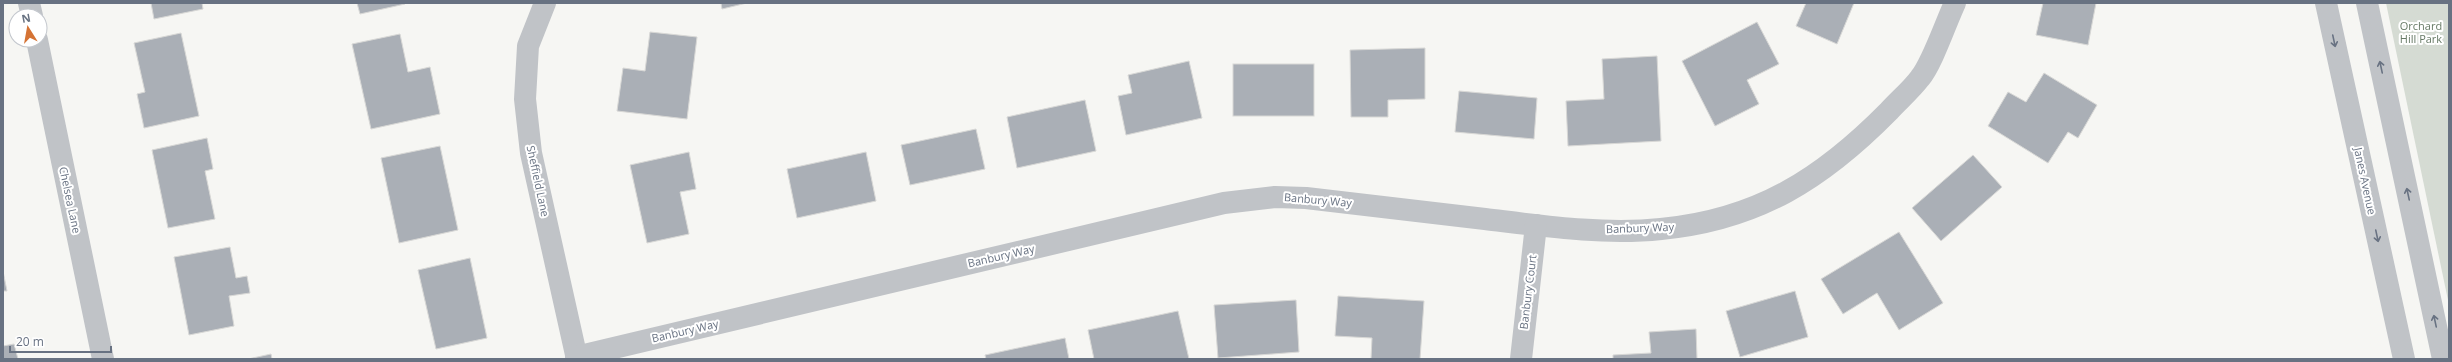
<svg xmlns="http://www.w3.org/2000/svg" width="2452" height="362" font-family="'Open Sans',sans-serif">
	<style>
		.green { fill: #d5dbd3 }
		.building { fill: #aaafb6; stroke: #d8d8d6 }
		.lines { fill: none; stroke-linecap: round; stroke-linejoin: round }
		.minor { stroke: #c0c3c7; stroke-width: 22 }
		.oneway { stroke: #687282 }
		.labels { text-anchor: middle; stroke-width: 4; stroke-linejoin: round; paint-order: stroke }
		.park-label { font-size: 11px; fill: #677a66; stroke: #fff }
		.street-label { font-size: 11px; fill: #687282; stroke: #fff }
	</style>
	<rect width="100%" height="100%" fill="#f6f6f3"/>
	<polygon class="green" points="2386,3 2449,3 2449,305"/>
	<g class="building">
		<polygon points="151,3 202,3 203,9 154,19"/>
		<polygon points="357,3 404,3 405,4 360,14"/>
		<polygon points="721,3 747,3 722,9"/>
		<polygon points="1806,3 1854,3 1837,44 1796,26"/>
		<polygon points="2043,3 2096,3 2088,45 2036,35"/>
		<polygon points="1757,22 1779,64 1747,80 1759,104 1715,126 1682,61"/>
		<polygon points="650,32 697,37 687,119 617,111 623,68 645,71"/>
		<polygon points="181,33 199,116 144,128 137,94 145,92 134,43"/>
		<polygon points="400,34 408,72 430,67 440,114 371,129 352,44"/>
		<polygon points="1425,48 1425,99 1388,100 1388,117 1351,117 1350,50"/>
		<polygon points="1657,56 1661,141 1568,146 1566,101 1604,99 1602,59"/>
		<polygon points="1189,61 1202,118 1126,135 1118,96 1132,93 1128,75"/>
		<rect x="1233" y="64" width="81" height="52"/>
		<polygon points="2044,73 2097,105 2078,138 2068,132 2048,163 1988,126 2008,92 2026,102"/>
		<polygon points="1459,91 1537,98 1534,139 1455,132"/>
		<polygon points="1085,100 1096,151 1017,168 1007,117"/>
		<polygon points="976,129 985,169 910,185 901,145"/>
		<polygon points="207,138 213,169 205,171 215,219 168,228 152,150"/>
		<polygon points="440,146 458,230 399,243 381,158"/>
		<polygon points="689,152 696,189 680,192 689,234 647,243 630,165"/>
		<polygon points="866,152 876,201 797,218 787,169"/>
		<polygon points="1973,155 2002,187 1941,241 1912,208"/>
		<polygon points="1899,232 1943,303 1899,330 1877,293 1843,314 1821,279"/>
		<polygon points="230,247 236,278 247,276 250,293 229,296 234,326 189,335 174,257"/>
		<polygon points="470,258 487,338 436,349 418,270"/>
		<polygon points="3,271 7,291 3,291"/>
		<polygon points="1795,291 1808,337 1740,357 1726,311"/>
		<polygon points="1338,296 1424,301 1420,359 1371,359 1372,338 1335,336"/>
		<polygon points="1296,300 1299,352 1218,358 1214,305"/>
		<polygon points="1178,311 1189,359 1094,359 1088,330"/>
		<polygon points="1696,329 1697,359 1613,359 1613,355 1651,353 1649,332"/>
		<polygon points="1065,338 1069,359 986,359 985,355"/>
		<polygon points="14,344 18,359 3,359 3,346"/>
		<polygon points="271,354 272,359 248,359"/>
	</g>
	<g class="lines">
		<g class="minor">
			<polyline points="29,3 32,16"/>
			<polyline points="545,3 528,46 525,99 531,153 577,359"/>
			<polyline points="2326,3 2404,359"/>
			<polyline points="2367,3 2443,359"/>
			<polyline points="37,40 103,359"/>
			<path d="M576,357L1224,203L1275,197L1306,198C1366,205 1426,212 1485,219C1543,226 1603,235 1661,229C1758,220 1823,178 1889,111C1899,100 1911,90 1920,78C1932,64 1946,22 1955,3"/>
			<polyline points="1521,359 1536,225"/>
		</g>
	</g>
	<defs><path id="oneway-shaft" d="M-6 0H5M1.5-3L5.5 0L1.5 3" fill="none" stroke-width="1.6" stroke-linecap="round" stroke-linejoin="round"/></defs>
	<g class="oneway">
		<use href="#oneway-shaft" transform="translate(2334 41) rotate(78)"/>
		<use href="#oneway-shaft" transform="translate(2381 67) rotate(-102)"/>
		<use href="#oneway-shaft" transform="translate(2408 194) rotate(-102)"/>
		<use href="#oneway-shaft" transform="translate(2377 236) rotate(78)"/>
		<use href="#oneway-shaft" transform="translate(2435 321) rotate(-102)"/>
	</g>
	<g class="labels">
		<g class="park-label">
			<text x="2421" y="30">Orchard<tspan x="2421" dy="13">Hill Park</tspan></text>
		</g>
		<g class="street-label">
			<text transform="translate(538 181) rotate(78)" y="4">Sheffield Lane</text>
			<text transform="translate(2365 181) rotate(78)" y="4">Janes Avenue</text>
			<text transform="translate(70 200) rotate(78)" y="4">Chelsea Lane</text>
			<text transform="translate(1318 200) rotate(5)" y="4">Banbury Way</text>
			<text transform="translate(1640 228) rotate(-2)" y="4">Banbury Way</text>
			<text transform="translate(1001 256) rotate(-13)" y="4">Banbury Way</text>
			<text transform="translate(1528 292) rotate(-83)" y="4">Banbury Court</text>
			<text transform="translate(685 331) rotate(-13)" y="4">Banbury Way</text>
		</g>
	</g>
	<rect width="2452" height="362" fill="none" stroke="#687282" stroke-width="8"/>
	<g transform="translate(28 28) rotate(349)"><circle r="19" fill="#ffffff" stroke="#c3c7cd"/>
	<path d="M0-3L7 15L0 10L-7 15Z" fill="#d57334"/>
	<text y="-6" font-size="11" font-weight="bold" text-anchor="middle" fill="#687282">N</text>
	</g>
	<path d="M10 346v6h101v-6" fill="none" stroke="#687282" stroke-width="2"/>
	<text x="16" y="346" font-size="12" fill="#687282" stroke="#ffffff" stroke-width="3" paint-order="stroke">20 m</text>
</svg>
